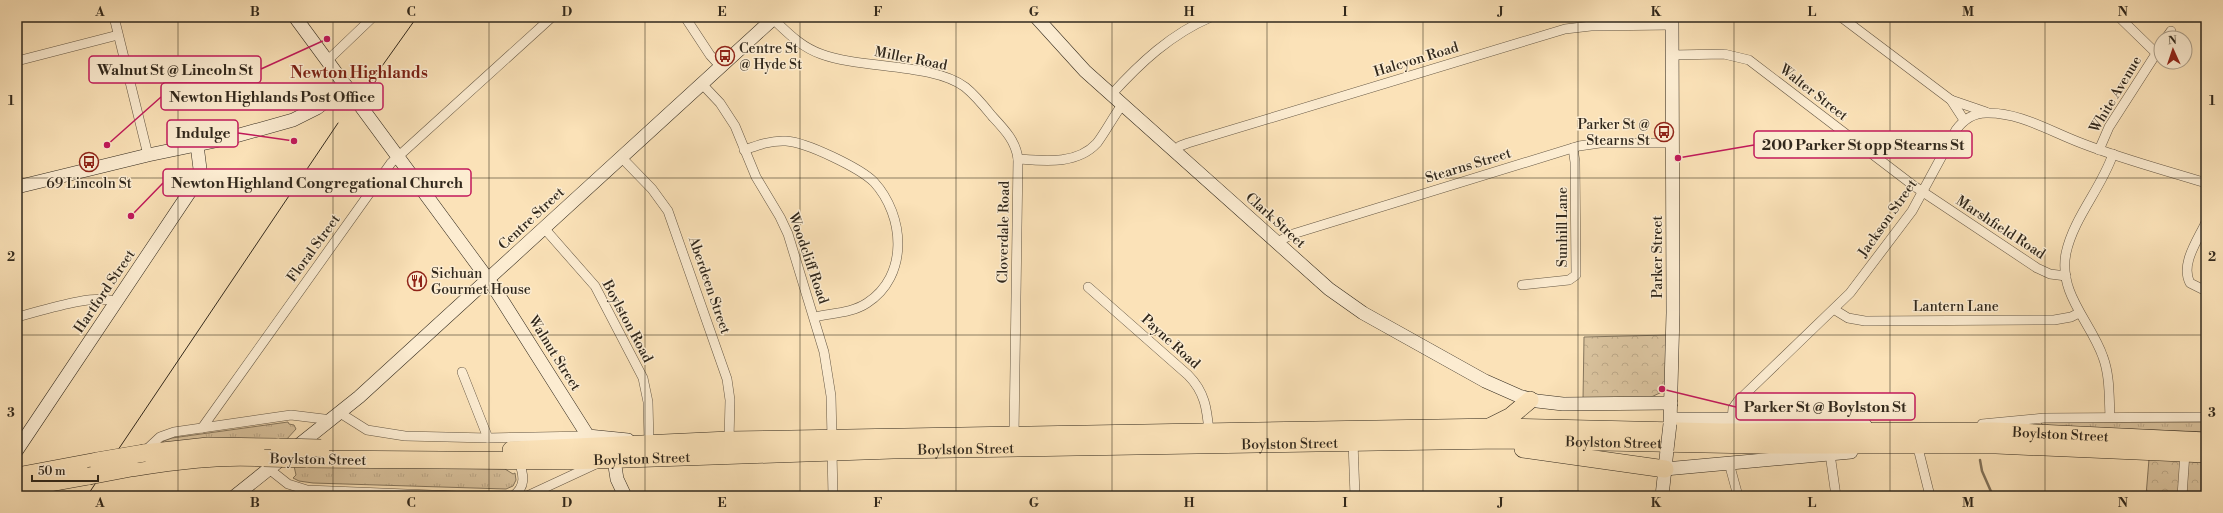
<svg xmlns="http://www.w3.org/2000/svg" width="2223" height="513" font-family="'Libre Bodoni',serif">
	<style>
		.grass { fill: url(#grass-tufts); stroke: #85755c }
		.forest { fill: url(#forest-crowns); stroke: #85755c }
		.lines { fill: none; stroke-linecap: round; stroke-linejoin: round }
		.stream { stroke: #81725a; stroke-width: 2.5 }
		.street-casing { stroke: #645643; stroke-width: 10 }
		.secondary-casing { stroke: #31281c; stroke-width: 14 }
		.highway-casing { stroke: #31281c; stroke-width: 18 }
		.street { stroke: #fcecd1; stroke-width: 9 }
		.secondary { stroke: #fcecd1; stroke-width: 13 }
		.highway { stroke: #fbe2b8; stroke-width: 17 }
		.tram { stroke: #31281c; stroke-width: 1 }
		.secondary-bridge-casing { stroke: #31281c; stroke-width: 14; stroke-linecap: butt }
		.highway-bridge-casing { stroke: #31281c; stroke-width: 18; stroke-linecap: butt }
		.secondary-bridge { stroke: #fcecd1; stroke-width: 13 }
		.highway-bridge { stroke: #fbe2b8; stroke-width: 17 }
		.grid { fill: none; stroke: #31281c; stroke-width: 1; stroke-opacity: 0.55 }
		.labels { text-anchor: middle; stroke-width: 3; stroke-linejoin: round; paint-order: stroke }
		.poi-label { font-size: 14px; fill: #31281c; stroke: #fcecd1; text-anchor: start }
		.street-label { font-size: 14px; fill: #31281c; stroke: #fcecd1 }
		.quarter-label { font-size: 16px; font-weight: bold; fill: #7a1f14; stroke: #fcecd1 }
		.leader { fill: none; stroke: #c2185b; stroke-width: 1.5 }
		.callout-dot { fill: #c2185b; stroke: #fcecd1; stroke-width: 1.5 }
		.callout { fill: #fcecd1; stroke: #c2185b; stroke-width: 1.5 }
		.callout-label { font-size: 15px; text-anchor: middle; font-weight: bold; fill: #31281c }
		.neatline { fill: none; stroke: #31281c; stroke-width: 1.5 }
		.grid-label { font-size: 13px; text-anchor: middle; font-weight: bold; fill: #31281c }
	</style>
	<defs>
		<pattern id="grass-tufts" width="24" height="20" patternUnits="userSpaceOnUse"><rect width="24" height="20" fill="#d9c29d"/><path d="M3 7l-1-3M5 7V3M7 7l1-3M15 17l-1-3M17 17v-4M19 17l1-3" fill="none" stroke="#bba787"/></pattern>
		<pattern id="forest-crowns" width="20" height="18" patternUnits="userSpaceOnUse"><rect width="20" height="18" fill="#d9c29d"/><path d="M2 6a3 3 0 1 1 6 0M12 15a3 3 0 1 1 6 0" fill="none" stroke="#bba787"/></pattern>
	</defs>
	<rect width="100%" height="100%" fill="#fbe2b8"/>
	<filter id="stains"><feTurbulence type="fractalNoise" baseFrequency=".005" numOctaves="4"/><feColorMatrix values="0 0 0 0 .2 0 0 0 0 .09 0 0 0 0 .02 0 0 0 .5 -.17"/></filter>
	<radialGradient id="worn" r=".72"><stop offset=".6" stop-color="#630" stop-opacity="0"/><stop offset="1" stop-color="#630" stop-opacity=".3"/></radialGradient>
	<g class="grass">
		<polygon points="288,422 289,424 294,425 296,429 286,440 164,443 163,441 172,438"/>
		<polygon points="2045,422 2206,422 2206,432 2044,426 2041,423"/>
		<polygon points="294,466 505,469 513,474 515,473 516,480 513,486 506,489 313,483 299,481 293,478 296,475"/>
	</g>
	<g class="forest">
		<polygon points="1668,335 1665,384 1662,392 1649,398 1583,400 1584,337"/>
		<polygon points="2149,459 2206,461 2206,496 2146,496"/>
		<polygon points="1539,491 1579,491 1579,496 1540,496"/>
	</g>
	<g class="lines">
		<polyline class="stream" points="1980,460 1982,471 1993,496"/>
		<g class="street-casing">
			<g id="street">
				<polyline points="114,17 148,155"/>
				<polyline points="685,17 710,55 721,67"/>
				<polyline points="1841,17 1951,100 1964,120"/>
				<polyline points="2119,17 2156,53"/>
				<path d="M773,19C788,33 801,47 821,54C861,69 933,63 965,87C975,95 984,106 992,116C1004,129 1016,141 1018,159L1014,435"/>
				<polyline points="2166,38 2171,31"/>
				<polyline points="1672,55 1724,54 1749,60 1914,186 2037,268 2050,274 2066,276"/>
				<polyline points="17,61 118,35"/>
				<polyline points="327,61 373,17"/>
				<polyline points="702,84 720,103 735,126 756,177 780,217 788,234 824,352 831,396 832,438"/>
				<path d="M1111,95C1140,63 1171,34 1211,17"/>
				<polyline points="1951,100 1986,112"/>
				<path d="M744,150C758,145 772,140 786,141C806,142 860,168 874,182C905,216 909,276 867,303C852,313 832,313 815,317"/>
				<polyline points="2099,150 2109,127 2161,46"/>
				<polyline points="1175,151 1180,146 1188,143 1565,29 1591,26 1672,25"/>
				<polyline points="621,157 652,189 668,211 727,379 730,400 729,440"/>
				<path d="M1018,159C1044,161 1077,165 1097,143C1106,131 1113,117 1122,105"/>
				<path d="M2206,222C2198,240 2180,264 2190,283L2206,291"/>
				<polyline points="544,228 595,286 643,378 648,402 649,443"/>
				<polyline points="1277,242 1293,234 1579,146 1600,143 1672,143"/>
				<polyline points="1522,285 1569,280 1576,275 1575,162 1573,148"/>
				<path d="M1088,287L1188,375C1205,392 1207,409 1209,432"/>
				<polyline points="1835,310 1848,318 1865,321 2054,320 2071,317 2079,313"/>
				<path d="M17,317C38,312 97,292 115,302"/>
				<polyline points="462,372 488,438"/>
				<polyline points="340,413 367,430 405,436 488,438 588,436"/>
				<path d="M2110,417C2109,397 2110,376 2103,357C2091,322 2058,294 2066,253C2074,217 2101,189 2113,154"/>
				<path d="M1732,420L1733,408L1738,401L1850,293L1912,211L1956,130C1964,119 1973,113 1986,113C2020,112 2051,132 2081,143C2122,159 2164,170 2206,183"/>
				<polyline points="1982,424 2044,418 2206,417"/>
				<polyline points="202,428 391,163 552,17"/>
				<polyline points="1353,442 1355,496"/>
				<polyline points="1917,444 1930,496"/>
				<polyline points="145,451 160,437 174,432 291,415 332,420"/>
				<polyline points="832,452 833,496"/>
				<polyline points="1830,454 1836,496"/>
				<polyline points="1729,463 1738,496"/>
				<polyline points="269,469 288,484 307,490 457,496"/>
				<path d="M513,496C526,487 524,475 519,462"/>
				<polyline points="527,496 596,464"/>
				<polyline points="2182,496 2185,453"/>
			</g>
		</g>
		<g class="secondary-casing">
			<g id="secondary">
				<polyline points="295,17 493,286 588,436 628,440"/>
				<polyline points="1036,17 1085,71 1329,289 1363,313 1485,381 1519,396 1537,401 1563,404 1671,403"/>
				<polyline points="17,187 148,155 225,139 293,120 317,108 346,86"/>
				<polyline points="1671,419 1800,419 1865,425"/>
				<polyline points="1670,424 1673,313 1672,17"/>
				<polyline points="17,450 197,181 200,169 197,145"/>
				<polyline points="614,460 617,479 625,496"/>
				<polyline points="1665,469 1851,452"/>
				<polyline points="235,496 359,397 775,17"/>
				<polyline points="1662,496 1667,450"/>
			</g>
		</g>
		<g class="highway-casing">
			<g id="highway">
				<polyline points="1491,426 1511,416 1530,400"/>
				<polyline points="1523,449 1665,469"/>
				<path id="s1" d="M511,450L729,440L1498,427L1722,432L1995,431L2206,441"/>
				<polyline points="144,453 208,446 279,447"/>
				<path id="s2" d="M306,459L568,461L893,450L1501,440L1757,445H1996L2206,454"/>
				<path d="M131,468C175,461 220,455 264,458"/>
				<polyline points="17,476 97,461"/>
				<polyline points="17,489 89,476"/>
			</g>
		</g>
		<use href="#street" class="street"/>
		<use href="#secondary" class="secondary"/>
		<use href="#highway" class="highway"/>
		<g class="tram">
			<polyline points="365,90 417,17"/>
			<polyline points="87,496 338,123"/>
		</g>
		<g class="secondary-bridge-casing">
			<polyline id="secondary-bridge" points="1667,450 1670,424"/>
		</g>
		<g class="highway-bridge-casing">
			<g id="highway-bridge">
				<polyline points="279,447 321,448"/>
				<polyline points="264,458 306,459"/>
				<polyline points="97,461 144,453"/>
				<polyline points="89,476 131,468"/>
			</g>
		</g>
		<use href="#secondary-bridge" class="secondary-bridge"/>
		<use href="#highway-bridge" class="highway-bridge"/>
	</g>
	<path class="grid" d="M178,17V496M333,17V496M489,17V496M645,17V496M800,17V496M956,17V496M1112,17V496M1267,17V496M1423,17V496M1578,17V496M1734,17V496M1890,17V496M2045,17V496M17,178H2206M17,335H2206"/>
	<defs>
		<g id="bus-ring" transform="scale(1)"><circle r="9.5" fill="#fcecd1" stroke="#8f2418" stroke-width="1.5"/><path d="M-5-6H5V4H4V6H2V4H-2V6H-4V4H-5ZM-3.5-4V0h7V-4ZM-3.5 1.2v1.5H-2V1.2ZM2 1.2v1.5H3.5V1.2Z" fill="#8f2418"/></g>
		<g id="restaurant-ring" transform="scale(1)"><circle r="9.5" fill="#fcecd1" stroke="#8f2418" stroke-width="1.5"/><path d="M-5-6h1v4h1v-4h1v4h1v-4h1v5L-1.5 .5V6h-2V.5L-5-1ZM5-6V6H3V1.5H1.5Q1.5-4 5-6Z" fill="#8f2418"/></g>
	</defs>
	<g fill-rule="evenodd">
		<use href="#bus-ring" x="725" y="56"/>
		<use href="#bus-ring" x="1664" y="132"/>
		<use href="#bus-ring" x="89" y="162"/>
		<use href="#restaurant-ring" x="417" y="281"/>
	</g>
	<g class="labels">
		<g class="poi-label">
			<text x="739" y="53">Centre St<tspan x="739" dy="16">@ Hyde St</tspan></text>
			<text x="1650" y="129" text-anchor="end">Parker St @<tspan x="1650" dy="16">Stearns St</tspan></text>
			<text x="89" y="188" text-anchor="middle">69 Lincoln St</text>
			<text x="431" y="278">Sichuan<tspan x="431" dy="16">Gourmet House</tspan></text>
		</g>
		<g class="street-label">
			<text transform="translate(911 58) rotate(11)" y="5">Miller Road</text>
			<text transform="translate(1416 59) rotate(-17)" y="5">Halcyon Road</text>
			<text transform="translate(1814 92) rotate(38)" y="5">Walter Street</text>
			<text transform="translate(2115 94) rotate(-59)" y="5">White Avenue</text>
			<text transform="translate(1468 165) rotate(-17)" y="5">Stearns Street</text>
			<text transform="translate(531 218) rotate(-43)" y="5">Centre Street</text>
			<text transform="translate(1887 218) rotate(-55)" y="5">Jackson Street</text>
			<text transform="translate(1276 220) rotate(42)" y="5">Clark Street</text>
			<text transform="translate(1562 227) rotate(-90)" y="5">Sunhill Lane</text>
			<text transform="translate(2001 227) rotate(33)" y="5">Marshfield Road</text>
			<text transform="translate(1003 232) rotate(-89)" y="5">Cloverdale Road</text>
			<text transform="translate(313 248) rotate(-54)" y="5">Floral Street</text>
			<text transform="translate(1657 257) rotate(-90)" y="5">Parker Street</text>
			<text transform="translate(809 258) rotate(71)" y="5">Woodcliff Road</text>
			<text transform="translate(710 285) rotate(71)" y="5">Aberdeen Street</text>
			<text transform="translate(104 291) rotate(-56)" y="5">Hartford Street</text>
			<text x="1956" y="311">Lantern Lane</text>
			<text transform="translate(628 321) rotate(62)" y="5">Boylston Road</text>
			<text transform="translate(1171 341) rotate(42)" y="5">Payne Road</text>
			<text transform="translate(555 353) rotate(58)" y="5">Walnut Street</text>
			<text dy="5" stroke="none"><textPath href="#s1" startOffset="1550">Boylston Street</textPath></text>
			<text dy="5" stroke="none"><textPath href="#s2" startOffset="1308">Boylston Street</textPath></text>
			<text dy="5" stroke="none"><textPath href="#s2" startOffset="984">Boylston Street</textPath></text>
			<text dy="5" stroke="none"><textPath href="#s2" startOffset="660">Boylston Street</textPath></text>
			<text transform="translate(318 459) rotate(1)" y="5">Boylston Street</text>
			<text dy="5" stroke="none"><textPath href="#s2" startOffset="336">Boylston Street</textPath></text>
		</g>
		<g class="quarter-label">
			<text x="359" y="78">Newton Highlands</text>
		</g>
	</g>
	<path class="leader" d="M327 39L261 69M107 145L161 97M294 141L238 133M1678 158L1754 145M131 216L163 183M1662 389L1736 407"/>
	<g class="callout-dot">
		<circle cx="327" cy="39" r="4"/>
		<circle cx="107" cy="145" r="4"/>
		<circle cx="294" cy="141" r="4"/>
		<circle cx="1678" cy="158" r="4"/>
		<circle cx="131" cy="216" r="4"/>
		<circle cx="1662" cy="389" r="4"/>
	</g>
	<g class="callout">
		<rect x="89" y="56" width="172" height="27" rx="4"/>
		<rect x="161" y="83" width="222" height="27" rx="4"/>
		<rect x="167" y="120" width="71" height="27" rx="4"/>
		<rect x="1754" y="131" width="218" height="27" rx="4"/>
		<rect x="163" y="169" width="308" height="27" rx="4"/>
		<rect x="1736" y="393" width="179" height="27" rx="4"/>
	</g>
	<g class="callout-label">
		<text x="175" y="75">Walnut St @ Lincoln St</text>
		<text x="272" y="102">Newton Highlands Post Office</text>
		<text x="203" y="138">Indulge</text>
		<text x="1863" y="150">200 Parker St opp Stearns St</text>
		<text x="317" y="188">Newton Highland Congregational Church</text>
		<text x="1825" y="412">Parker St @ Boylston St</text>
	</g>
	<rect width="2223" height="513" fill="none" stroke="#fbe2b8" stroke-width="44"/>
	<g transform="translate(2173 50) rotate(357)"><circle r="19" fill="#fcecd1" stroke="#ab9e89"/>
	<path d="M0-3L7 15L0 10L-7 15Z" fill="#8f2418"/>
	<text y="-6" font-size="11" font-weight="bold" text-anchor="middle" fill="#31281c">N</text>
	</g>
	<path d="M32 475v6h66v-6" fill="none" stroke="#31281c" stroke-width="2"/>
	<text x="38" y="475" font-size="12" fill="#31281c" stroke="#fcecd1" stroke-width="3" paint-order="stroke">50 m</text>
	<rect x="22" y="22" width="2179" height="469" class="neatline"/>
	<g class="grid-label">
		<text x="100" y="16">A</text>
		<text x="255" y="16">B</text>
		<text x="411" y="16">C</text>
		<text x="567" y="16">D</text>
		<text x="722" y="16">E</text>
		<text x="878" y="16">F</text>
		<text x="1034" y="16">G</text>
		<text x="1189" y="16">H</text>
		<text x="1345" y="16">I</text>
		<text x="1501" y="16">J</text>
		<text x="1656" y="16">K</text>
		<text x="1812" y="16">L</text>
		<text x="1968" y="16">M</text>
		<text x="2123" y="16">N</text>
		<text x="11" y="105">1</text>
		<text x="2212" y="105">1</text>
		<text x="11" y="261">2</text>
		<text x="2212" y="261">2</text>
		<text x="11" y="417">3</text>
		<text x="2212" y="417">3</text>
		<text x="100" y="507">A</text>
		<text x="255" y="507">B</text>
		<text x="411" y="507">C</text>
		<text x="567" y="507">D</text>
		<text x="722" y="507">E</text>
		<text x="878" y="507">F</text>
		<text x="1034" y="507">G</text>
		<text x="1189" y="507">H</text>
		<text x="1345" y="507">I</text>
		<text x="1501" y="507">J</text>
		<text x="1656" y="507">K</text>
		<text x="1812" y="507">L</text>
		<text x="1968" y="507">M</text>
		<text x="2123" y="507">N</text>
	</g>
	<rect width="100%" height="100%" filter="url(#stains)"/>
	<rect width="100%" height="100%" fill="url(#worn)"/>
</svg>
